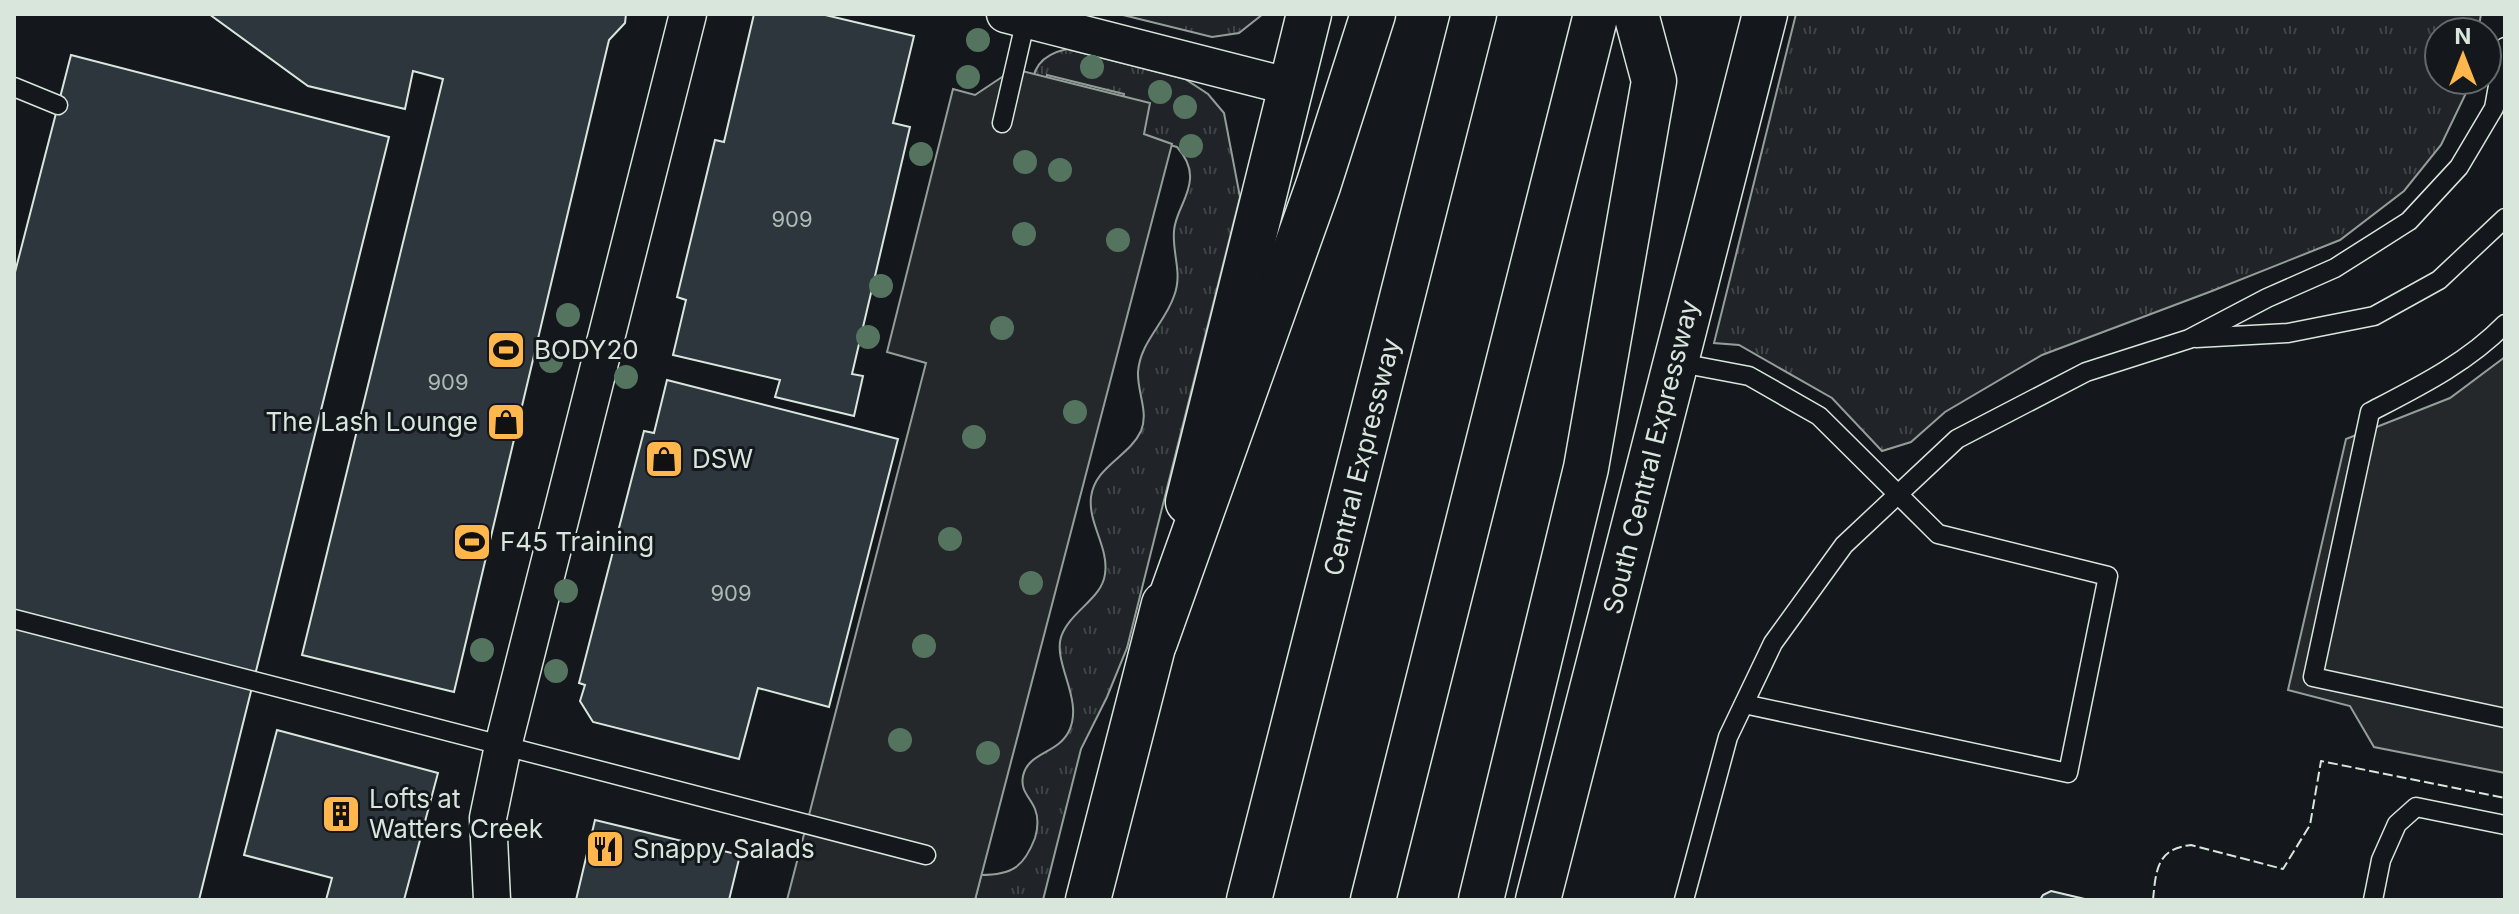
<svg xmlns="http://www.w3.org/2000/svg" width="2519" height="914" font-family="Inter,sans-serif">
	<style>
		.grass { fill: url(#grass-tufts); stroke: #939e99; stroke-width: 2 }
		.parking { fill: #24282b; stroke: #939e99; stroke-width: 2 }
		.building { fill: #2c363c; stroke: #d8e6dc; stroke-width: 2 }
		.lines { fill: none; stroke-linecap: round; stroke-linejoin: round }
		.service-casing { stroke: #d8e6dc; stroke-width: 21 }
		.minor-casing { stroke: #d8e6dc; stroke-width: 39 }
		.secondary-casing { stroke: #d8e6dc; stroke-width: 47 }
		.motorway-casing { stroke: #d8e6dc; stroke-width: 47 }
		.service { stroke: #14181c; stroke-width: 18 }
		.minor { stroke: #14181c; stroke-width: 36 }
		.secondary { stroke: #14181c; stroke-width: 44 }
		.motorway { stroke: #14181c; stroke-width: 44 }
		.fence { stroke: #d8e6dc; stroke-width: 2; stroke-dasharray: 10 4; stroke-linecap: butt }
		.tree { fill: #55745f }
		.labels { text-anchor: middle; stroke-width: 6; stroke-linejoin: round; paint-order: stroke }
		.number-label { font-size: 22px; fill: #adbab4 }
		.poi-label { font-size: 26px; fill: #d8e6dc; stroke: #14181c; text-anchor: start }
		.street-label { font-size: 26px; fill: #d8e6dc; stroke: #14181c }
	</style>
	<defs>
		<pattern id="grass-tufts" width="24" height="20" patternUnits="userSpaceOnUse" patternTransform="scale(2)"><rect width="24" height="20" fill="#202428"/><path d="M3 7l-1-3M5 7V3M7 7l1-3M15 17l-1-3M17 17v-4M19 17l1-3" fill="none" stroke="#404447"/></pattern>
	</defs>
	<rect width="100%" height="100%" fill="#14181c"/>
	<g class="grass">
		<polygon points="1119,14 1263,14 1239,33 1212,37"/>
		<polygon points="1796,14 2481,14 2478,32 2439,32 2439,80 2469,80 2467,91 2441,145 2404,191 2340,240 2212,291 2042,355 1945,412 1911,442 1882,451 1832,398 1739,345 1714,343"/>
		<path d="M1067,49L1185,79L1208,94L1224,113L1240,197L1127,648L1107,697L1081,749L1043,900H975L981,875C1012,875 1024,867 1035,838C1038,828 1039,819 1035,809C1030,797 1020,791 1023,776C1028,752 1058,754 1069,731C1084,700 1053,664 1061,637C1070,611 1102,599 1105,574C1109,547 1088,524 1091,497C1095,466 1129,457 1141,431C1149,412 1137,392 1138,372C1140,342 1165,323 1174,296C1183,273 1172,254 1174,231C1175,213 1189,198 1190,179C1191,167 1185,156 1177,147L1116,131L1124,94L1047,75L1038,108L1026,105C1034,75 1032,57 1067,49Z"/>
	</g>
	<g class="parking">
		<polygon points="1014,69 1150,103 1144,134 1172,144 975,900 787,900 926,363 887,352 953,89 975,95"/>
		<polygon points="2505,357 2505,773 2374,747 2350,706 2288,690 2346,439 2450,398"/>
	</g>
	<g class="building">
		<polygon points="209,14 626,14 625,23 609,40 454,692 302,655 443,79 413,71 405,109 308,86"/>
		<polygon points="754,14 821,14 914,36 893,123 910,127 852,374 863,376 854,416 775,397 780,380 673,355 686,300 677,297 715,140 724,142"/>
		<polygon points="71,55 389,137 199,900 14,900 14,276"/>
		<polygon points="667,380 898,439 829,707 758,688 739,759 593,722 580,701 585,685 579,683 644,431 654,433"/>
		<polygon points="277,730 438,773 404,900 326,900 332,878 244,855"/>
		<polygon points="595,820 740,855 729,900 576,900"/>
		<polygon points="2051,891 2089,900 2040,900 2043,895"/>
	</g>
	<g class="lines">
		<g class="service-casing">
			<g id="service">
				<polyline points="14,87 58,105"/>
				<polyline points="1002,123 1026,19"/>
				<path d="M2505,324C2467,363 2418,387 2370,412L2313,677L2505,718"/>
				<polyline points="2196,338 2288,333 2374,316 2439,280 2505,218"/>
				<polyline points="1675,362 1749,376 1819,416 1938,534 2108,576 2068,773 1744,704"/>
				<polyline points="14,619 926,855"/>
				<polyline points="1684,900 1728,737 1773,643 1844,545 1957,439 2086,372 2189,339 2267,298 2335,268 2409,221 2459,167 2494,108 2505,47"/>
				<polyline points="2373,900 2381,860 2397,824 2416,807 2505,825"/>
			</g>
		</g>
		<g class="minor-casing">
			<g id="minor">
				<polyline points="1005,14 1291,87"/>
				<polyline points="492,900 488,818 503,746 688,14"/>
			</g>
		</g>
		<g class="secondary-casing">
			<g id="secondary">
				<polyline points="1188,502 1309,14"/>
				<polyline points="1088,900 1164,604"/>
				<polyline points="1538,900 1765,14"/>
			</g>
		</g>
		<g class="motorway-casing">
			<g id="motorway">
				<polyline points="1155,642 1318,186 1373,14"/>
				<polyline points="1249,900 1474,14"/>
				<polyline points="1373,900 1596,14"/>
				<polyline points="1481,900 1586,468 1654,81 1636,14"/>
			</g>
		</g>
		<use href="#service" class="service"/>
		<use href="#minor" class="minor"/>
		<use href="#secondary" class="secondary"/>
		<use href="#motorway" class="motorway"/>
		<path class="fence" d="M2153,900C2156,869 2157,849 2191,845L2283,869L2310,825L2321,761L2505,798"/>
	</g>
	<g class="tree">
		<circle cx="978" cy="40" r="12"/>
		<circle cx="1092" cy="67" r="12"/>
		<circle cx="968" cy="77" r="12"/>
		<circle cx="1160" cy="92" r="12"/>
		<circle cx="1185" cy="107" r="12"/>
		<circle cx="1191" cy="146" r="12"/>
		<circle cx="921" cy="154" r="12"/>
		<circle cx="1025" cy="162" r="12"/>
		<circle cx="1060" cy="170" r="12"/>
		<circle cx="1024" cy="234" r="12"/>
		<circle cx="1118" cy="240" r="12"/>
		<circle cx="881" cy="286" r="12"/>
		<circle cx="568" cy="315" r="12"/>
		<circle cx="1002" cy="328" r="12"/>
		<circle cx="868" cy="337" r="12"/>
		<circle cx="551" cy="361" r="12"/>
		<circle cx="626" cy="377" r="12"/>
		<circle cx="1075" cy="412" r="12"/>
		<circle cx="974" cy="437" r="12"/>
		<circle cx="950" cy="539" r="12"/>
		<circle cx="1031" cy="583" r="12"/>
		<circle cx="566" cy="591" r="12"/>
		<circle cx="924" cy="646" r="12"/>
		<circle cx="482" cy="650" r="12"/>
		<circle cx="556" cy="671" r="12"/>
		<circle cx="900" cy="740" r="12"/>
		<circle cx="988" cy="753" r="12"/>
	</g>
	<defs>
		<g id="stadium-square" transform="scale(2)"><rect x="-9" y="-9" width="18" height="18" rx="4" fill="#ffb74d" stroke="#14181c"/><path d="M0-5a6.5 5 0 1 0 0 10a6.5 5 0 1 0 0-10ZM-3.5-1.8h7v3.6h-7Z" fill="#111"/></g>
		<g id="shop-square" transform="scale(2)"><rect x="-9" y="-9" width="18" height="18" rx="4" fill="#ffb74d" stroke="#14181c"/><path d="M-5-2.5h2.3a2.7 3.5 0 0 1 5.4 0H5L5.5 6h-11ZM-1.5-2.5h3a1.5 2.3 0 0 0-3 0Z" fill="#111"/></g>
		<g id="building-square" transform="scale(2)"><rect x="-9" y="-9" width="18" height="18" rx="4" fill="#ffb74d" stroke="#14181c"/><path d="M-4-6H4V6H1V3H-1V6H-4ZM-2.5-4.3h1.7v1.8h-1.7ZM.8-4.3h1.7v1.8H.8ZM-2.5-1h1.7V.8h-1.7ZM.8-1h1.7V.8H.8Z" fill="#111"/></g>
		<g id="restaurant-square" transform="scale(2)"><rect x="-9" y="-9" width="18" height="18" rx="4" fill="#ffb74d" stroke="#14181c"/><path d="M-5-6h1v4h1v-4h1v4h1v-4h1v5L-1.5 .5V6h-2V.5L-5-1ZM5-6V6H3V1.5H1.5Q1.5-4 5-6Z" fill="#111"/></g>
	</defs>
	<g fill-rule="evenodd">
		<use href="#stadium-square" x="506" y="350"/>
		<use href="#shop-square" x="506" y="422"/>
		<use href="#shop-square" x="664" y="459"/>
		<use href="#stadium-square" x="472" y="542"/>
		<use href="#building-square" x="341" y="814"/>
		<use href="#restaurant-square" x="605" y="849"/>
	</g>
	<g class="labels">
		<g class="number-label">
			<text x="792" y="227">909</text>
			<text x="448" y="390">909</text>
			<text x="731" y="601">909</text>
		</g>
		<g class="poi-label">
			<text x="534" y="359">BODY20</text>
			<text x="478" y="431" text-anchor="end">The Lash Lounge</text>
			<text x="692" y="468">DSW</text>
			<text x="500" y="551">F45 Training</text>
			<text x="369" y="808">Lofts at<tspan x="369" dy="30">Watters Creek</tspan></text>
			<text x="633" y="858">Snappy Salads</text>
		</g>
		<g class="street-label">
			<text transform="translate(1362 457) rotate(-76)" y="9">Central Expressway</text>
			<text transform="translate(1651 457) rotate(-76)" y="9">South Central Expressway</text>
		</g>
	</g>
	<rect width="2519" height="914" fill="none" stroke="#d8e6dc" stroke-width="32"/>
	<g transform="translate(2463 56)"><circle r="38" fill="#14181c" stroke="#626a69" stroke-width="2"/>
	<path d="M0-6L14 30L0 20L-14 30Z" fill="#ffb74d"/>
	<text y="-12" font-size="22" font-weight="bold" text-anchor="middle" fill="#d8e6dc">N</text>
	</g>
</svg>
